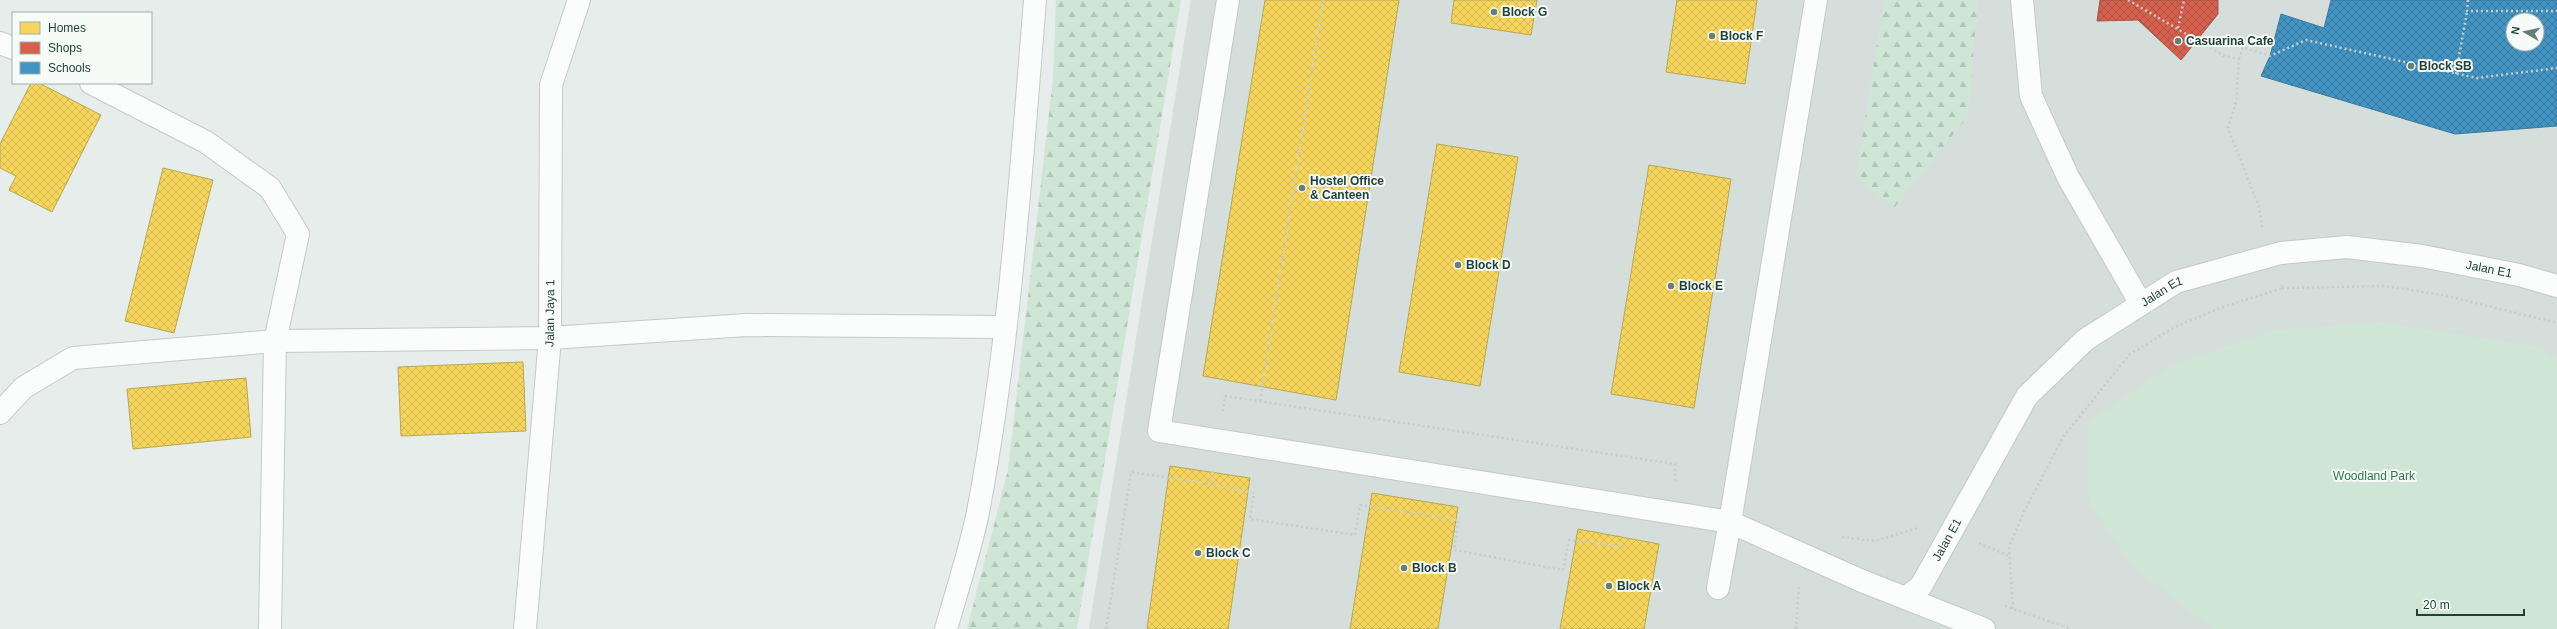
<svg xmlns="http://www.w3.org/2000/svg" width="2557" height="629" font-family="Arial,sans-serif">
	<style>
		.built { fill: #d5deda; fill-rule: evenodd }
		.green { fill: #cfe6d6 }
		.forest { fill: url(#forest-firs) }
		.homes { fill: url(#homes-cross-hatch); stroke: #b6a952 }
		.shops { fill: url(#shops-cross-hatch); stroke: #a05747 }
		.schools { fill: url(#schools-cross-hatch); stroke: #397b9a; fill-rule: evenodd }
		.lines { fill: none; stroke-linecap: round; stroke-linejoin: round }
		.minor-casing { stroke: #c4cac7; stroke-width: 24 }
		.path { stroke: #c6cecc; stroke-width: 2.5; stroke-dasharray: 2 3; stroke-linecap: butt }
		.minor { stroke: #fbfcfc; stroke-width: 22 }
		.poi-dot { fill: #677e77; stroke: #f6fbf8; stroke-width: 1.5 }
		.labels { text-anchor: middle; stroke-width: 4; stroke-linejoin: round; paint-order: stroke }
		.poi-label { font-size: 12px; font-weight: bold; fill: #224239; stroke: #f6fbf8; text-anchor: start }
		.street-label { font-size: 12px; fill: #224239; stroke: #f6fbf8 }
		.park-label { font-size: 12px; fill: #297c49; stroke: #f6fbf8 }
	</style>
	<defs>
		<pattern id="forest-firs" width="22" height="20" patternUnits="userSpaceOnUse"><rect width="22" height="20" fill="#cfe6d6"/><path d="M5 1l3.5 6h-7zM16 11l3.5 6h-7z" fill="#b1c6b8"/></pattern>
		<pattern id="homes-cross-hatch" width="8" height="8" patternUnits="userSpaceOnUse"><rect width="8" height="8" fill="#f6d55c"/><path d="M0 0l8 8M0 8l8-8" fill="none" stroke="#d3b851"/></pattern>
		<pattern id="shops-cross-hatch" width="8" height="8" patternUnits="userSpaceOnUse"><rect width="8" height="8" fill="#d6604d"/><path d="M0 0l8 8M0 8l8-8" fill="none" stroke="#ad5141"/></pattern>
		<pattern id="schools-cross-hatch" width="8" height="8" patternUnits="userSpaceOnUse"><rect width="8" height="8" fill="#4393c3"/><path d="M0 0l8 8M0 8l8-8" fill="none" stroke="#387a9f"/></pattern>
	</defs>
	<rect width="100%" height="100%" fill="#e7edea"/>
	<path class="built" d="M1191,0H2557V629H1089ZM2513,20H2537V44H2513Z"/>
	<polygon class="green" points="2381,322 2537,347 2557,359 2557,629 2214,629 2134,568 2089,503 2088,423 2168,367 2275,330"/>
	<g class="forest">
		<polygon points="1056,0 1181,0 1077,629 967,629 1008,470 1053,78"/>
		<polygon points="1884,0 1978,0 1968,116 1894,208 1856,176"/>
	</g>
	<g class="homes">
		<polygon points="1265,0 1399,0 1336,400 1203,376"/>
		<polygon points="1454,0 1537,0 1531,35 1451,23"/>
		<polygon points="1677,0 1757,0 1745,84 1666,72"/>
		<polygon points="31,83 39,83 101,115 52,212 9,190 16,176 0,168 0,144"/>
		<polygon points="1437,144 1518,157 1480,386 1399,372"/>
		<polygon points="1649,165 1731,179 1694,408 1611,394"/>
		<polygon points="163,168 213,180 174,333 125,321"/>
		<polygon points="523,362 526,431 401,436 398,367"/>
		<polygon points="246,378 251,437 133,449 127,389"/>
		<polygon points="1170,466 1250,478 1228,629 1147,629"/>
		<polygon points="1372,493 1458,507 1438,629 1350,629"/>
		<polygon points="1578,529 1659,544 1644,629 1560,629"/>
	</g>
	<polygon class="shops" points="2100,0 2218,0 2218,14 2181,60 2138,20 2097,21"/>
	<path class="schools" d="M2331,0H2557V126L2455,134L2261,76L2270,56L2281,14L2324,28ZM2513,20H2537V44H2513Z"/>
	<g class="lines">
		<g class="minor-casing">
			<g id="minor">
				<polyline points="1228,0 1159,431 1730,522 1718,588"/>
				<polyline points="1816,0 1730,522 1862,581 1984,629"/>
				<polyline points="2022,0 2031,96 2068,177 2141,304"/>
				<polyline points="0,43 13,48"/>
				<polyline points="91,83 206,142 270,188 298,234 275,341 270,629"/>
				<polyline points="0,413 23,388 73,358 275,341 550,338 747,325 1005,327"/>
				<path id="s1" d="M1907,597L1921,586L2027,396L2085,340L2176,282L2281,253L2347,247L2422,256L2519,275L2557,286"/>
				<path id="s2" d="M525,629L550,338L551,85L579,0"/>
				<path d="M946,629C957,590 970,551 978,512C1010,343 1021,171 1035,0"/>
			</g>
		</g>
		<g class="path">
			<polyline points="2128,0 2224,56 2239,59 2236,102 2228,128 2259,207 2262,227"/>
			<polyline points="2468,0 2467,11 2557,11"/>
			<polyline points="2178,28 2184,0"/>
			<polyline points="2239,59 2243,47 2270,56 2306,40 2477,78 2557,68"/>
			<polyline points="2456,74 2467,11"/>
			<polyline points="2282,288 2386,286 2443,295 2557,323"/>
			<polyline points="1260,401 1323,0"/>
			<polyline points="1223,411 1225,396 1675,464 1675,481"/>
			<polyline points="1213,471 1211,484 1254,493 1250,519 1355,535 1360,505 1458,520 1454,550 1563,570 1569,540 1624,547"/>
			<polyline points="1842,537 1875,541 1918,528"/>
			<polyline points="1979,543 2009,556"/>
			<polyline points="2005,606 2071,629"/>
			<polyline points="2013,609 2009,547 2024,512 2063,437 2130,354 2175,327 2220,308 2282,288 2282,285"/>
			<polyline points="1106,629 1131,472 1211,484"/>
			<polyline points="1796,629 1799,586"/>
		</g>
		<use href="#minor" class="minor"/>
	</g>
	<g class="poi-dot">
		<circle cx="1494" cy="12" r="4"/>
		<circle cx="1712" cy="36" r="4"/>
		<circle cx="2178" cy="41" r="4"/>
		<circle cx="2411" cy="66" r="4"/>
		<circle cx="1302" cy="188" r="4"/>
		<circle cx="1458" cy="265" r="4"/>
		<circle cx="1671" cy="286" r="4"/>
		<circle cx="1198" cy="553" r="4"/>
		<circle cx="1404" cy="568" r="4"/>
		<circle cx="1609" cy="586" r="4"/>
	</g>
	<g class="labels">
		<g class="poi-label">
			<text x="1502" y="16">Block G</text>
			<text x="1720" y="40">Block F</text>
			<text x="2186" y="45">Casuarina Cafe</text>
			<text x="2419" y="70">Block SB</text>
			<text x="1310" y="185">Hostel Office<tspan x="1310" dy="14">&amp; Canteen</tspan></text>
			<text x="1466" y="269">Block D</text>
			<text x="1679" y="290">Block E</text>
			<text x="1206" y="557">Block C</text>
			<text x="1412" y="572">Block B</text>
			<text x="1617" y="590">Block A</text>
		</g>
		<g class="street-label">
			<text dy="4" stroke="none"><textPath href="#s1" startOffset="743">Jalan E1</textPath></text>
			<text dy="4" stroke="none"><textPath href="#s1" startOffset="407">Jalan E1</textPath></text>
			<text dy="4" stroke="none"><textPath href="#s2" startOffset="317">Jalan Jaya 1</textPath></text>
			<text dy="4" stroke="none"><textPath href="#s1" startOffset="71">Jalan E1</textPath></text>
		</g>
		<g class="park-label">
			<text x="2374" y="480">Woodland Park</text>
		</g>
	</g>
	<rect x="12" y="12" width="140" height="72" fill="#f6fbf8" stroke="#a1b1ac"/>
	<rect x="20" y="22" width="20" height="12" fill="#f6d55c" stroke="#a1b1ac"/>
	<text x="48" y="32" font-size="12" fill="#224239">Homes</text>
	<rect x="20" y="42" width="20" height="12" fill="#d6604d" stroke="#a1b1ac"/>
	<text x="48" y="52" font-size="12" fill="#224239">Shops</text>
	<rect x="20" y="62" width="20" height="12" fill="#4393c3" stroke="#a1b1ac"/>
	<text x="48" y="72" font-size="12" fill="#224239">Schools</text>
	<g transform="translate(2525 32) rotate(279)"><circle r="19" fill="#f6fbf8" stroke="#a1b1ac"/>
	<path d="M0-3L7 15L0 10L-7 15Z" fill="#677e77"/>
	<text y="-6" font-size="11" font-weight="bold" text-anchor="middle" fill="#224239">N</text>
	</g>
	<path d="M2417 609v6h107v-6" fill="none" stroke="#224239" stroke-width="2"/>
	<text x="2423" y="609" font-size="12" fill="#224239" stroke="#f6fbf8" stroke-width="3" paint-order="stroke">20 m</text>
</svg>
